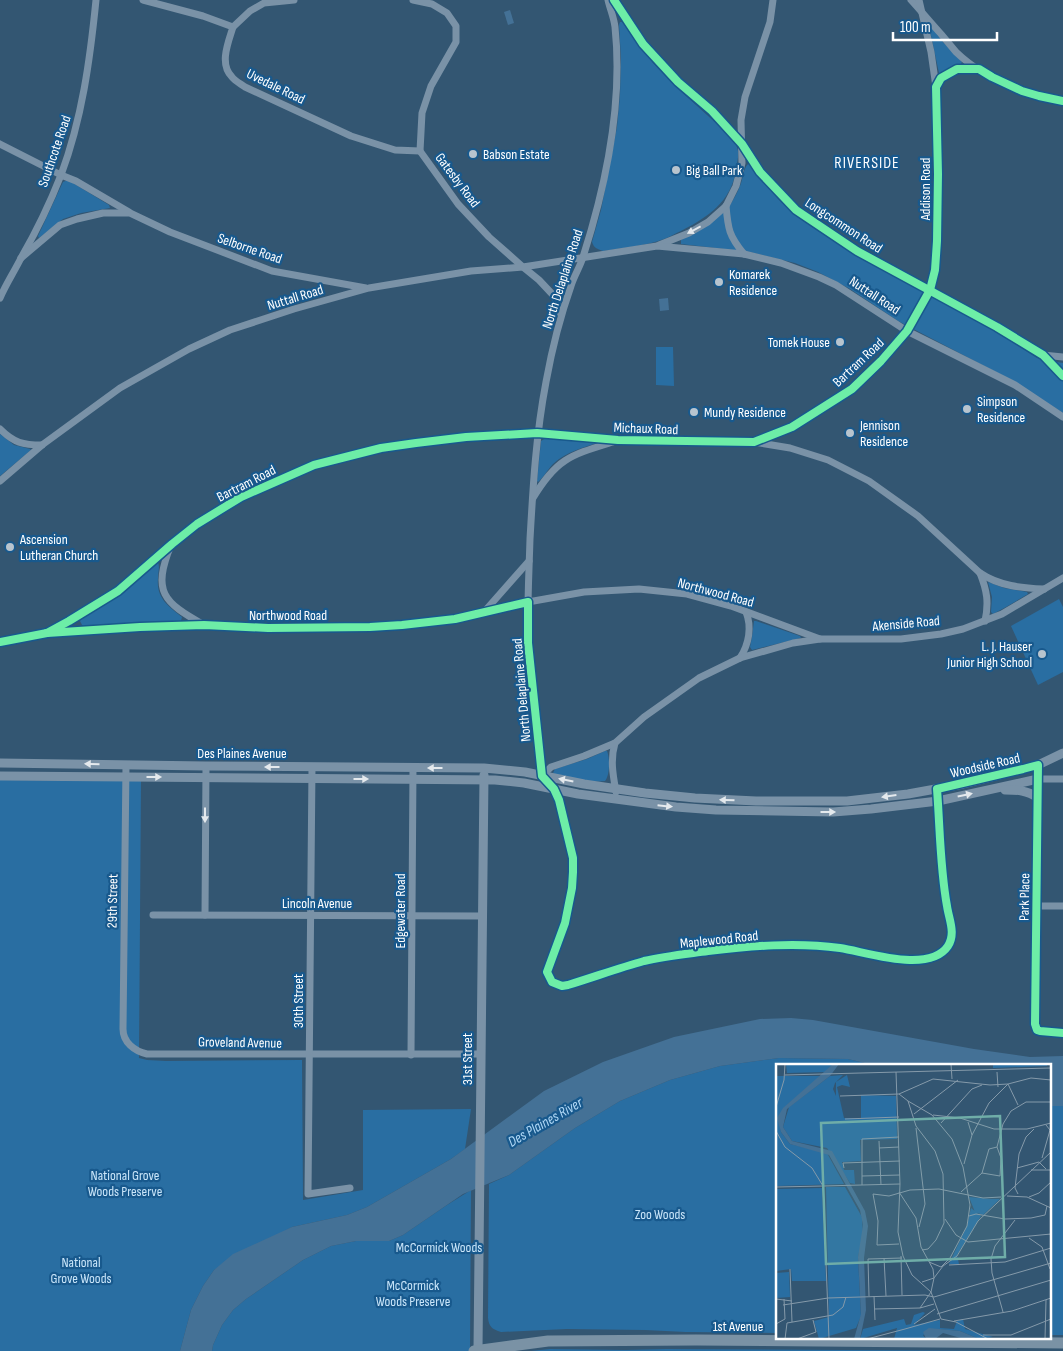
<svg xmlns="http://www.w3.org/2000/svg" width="1063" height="1351" font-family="'Sofia Sans Condensed',sans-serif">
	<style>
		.green { fill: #296ea2 }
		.water { fill: #447196 }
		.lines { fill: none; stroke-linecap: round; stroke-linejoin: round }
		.minor { stroke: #7a92a7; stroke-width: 7 }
		.tertiary { stroke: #7a92a7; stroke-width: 9 }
		.primary { stroke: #7a92a5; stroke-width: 11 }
		.cycleway-casing { stroke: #18598d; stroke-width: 11 }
		.cycleway { stroke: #6deda7; stroke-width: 8 }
		.oneway { fill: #e4e9ed }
		.poi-dot { fill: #b8c4ce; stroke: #18598d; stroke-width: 2 }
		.labels { text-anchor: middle; stroke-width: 4.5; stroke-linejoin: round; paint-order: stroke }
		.street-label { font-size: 14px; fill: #fff; stroke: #18598d }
		.poi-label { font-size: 14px; fill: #fff; stroke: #18598d; text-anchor: start }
		.park-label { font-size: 14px; fill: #cae6fa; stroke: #18598d }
		.water-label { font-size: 15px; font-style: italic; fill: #b0d8f6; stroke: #18598d }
		.quarter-label { font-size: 16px; letter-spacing: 1px; fill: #fff; stroke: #18598d }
		.inset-road { fill: none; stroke: #859aaa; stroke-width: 1 }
		.view { fill: #6fada8; fill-opacity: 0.15; stroke: #6fada8; stroke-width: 2.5 }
		.inset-edge { fill: none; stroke: #fff; stroke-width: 2.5 }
	</style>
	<rect width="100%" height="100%" fill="#335672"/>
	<g class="green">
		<path d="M620,22H622L653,63L674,85L729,135C741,149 739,153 736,170C731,202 708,217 681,231C676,233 670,237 664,239C645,246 623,248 603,251C597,249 594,248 592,242L601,210L617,127L620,95L621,58L619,25Z"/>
		<polygon points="929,26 931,26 942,41 962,62 961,64 951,68 942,74 939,73"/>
		<path d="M748,164L750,165L762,181L779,200L799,218L812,227L843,247L995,331L1037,358L1044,360L1063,363V413L1015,382L898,321L850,289L818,272L795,263L750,252L681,244V240C697,231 724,217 733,200C736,195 738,191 740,186C743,179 743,169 748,164Z"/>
		<polygon points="68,180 109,205 110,208 81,213 63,219 39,238 38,236 63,182"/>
		<polygon points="656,347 673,347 674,386 656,385"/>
		<polygon points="0,434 14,445 30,449 31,450 0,476"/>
		<path d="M546,438L599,442C583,448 567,451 553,464C548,469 544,477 538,482L537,481L541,441Z"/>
		<path d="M158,562C160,568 158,572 158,578C156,598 168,606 182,617L181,621L85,627L82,625L80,621L83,616L118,595Z"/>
		<polygon points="988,582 1004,588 1027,592 1028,594 1006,607 993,614 991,612 992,597"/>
		<polygon points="1059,599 1063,607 1063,672 1038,685 1011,626"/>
		<polygon points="754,621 756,621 800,636 801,638 752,650 750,647 752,637"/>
		<path d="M605,751H607C610,758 610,775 605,781C591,783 569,777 555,774L553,773L555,769L587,759Z"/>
		<polygon points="0,780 141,781 139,1058 147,1060 166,1061 302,1060 303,1200 363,1190 363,1110 471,1109 465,1149 451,1159 367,1207 347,1215 292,1227 214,1270 203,1286 191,1310 180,1351 0,1351"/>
		<path d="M779,1058L848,1059L873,1065H777V1333L686,1332L645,1330L567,1329L501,1332C492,1329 489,1327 488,1318L489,1184L509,1175L575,1128L620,1101L670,1080L720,1066Z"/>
		<rect x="1049" y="1106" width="14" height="229"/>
		<polygon points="471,1190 470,1351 212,1351 213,1345 222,1325 233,1310 246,1299 303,1260 331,1246 356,1241 389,1241 403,1235 447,1205"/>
		<polygon points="550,1349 625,1350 666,1349 1009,1351 531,1351"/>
	</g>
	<g class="water">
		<polygon points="510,10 514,23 508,25 504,12"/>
		<polygon points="668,298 669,310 660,311 659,299"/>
		<polygon points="791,1018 813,1020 974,1049 1030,1057 1063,1056 1063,1106 1049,1106 1049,1065 873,1065 848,1059 779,1058 720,1066 670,1080 620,1101 575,1128 509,1175 463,1194 403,1235 389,1241 356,1241 331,1246 303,1260 246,1299 233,1310 222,1325 213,1345 212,1351 180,1351 191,1310 203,1286 214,1270 233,1254 292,1227 347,1215 367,1207 451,1159 544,1091 603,1062 674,1037 760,1019"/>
	</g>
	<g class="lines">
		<g class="minor">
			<path d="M143,0L203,16L233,27C228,43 219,64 232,77C235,81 241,84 245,87L351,136L395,150L420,151"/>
			<polyline points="413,0 432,4 447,13 456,26 456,42 431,86 422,113 420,151 458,204 489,237 523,267 539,280 554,296 561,315"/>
			<path d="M911,0C921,11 931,23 941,34C946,40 951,46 956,52C985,80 1024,94 1063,101"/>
			<polyline points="233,27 250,11 264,3 294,0"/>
			<path d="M936,87C946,69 959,68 978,69"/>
			<polyline points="0,144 61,175 76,181 129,212"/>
			<path d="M726,206C728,229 729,236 744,254"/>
			<polyline points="659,245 689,233 708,222 726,206 736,186 742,163 741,120 745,97 770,22 773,0"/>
			<polyline points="21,258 60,225 77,219 103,213 130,213 170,232 272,271 366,288"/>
			<path d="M0,298C6,284 14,272 21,258C36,232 50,203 61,175C82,119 90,60 96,0"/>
			<polyline points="1043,355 1063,357"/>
			<path d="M0,429C14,443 23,445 42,445"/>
			<polyline points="755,442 792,427 852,389 881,361 907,331 930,290 935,270 937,241 938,174 936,87 931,52 919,0"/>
			<polyline points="0,481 42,445 120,388 189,349 230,330 294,309 369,288 471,271 523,267 657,246 744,254 781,263 819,277 836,285 907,331 1015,385 1063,417"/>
			<path d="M533,498C557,458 571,455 613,442"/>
			<path d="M171,545C152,592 163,602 204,625"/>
			<path d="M980,573C999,586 1022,588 1044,589"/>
			<polyline points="484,612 529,561"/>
			<polyline points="52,633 140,627 204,625 268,628 370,627 402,625 455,619 528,602 584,592 639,589 687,594 731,606 820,639"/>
			<path d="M0,642L47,633L69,621L118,591L172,544L197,524L241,497L314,465L381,448L416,443L466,437L537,433L618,440L754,442L790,448L828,460L869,481L918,516L980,573C987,591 989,602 985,621"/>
			<path d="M740,658C749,644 752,627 746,612"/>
			<path d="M615,743C610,760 613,775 616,792"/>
			<path d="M126,765L123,1029C123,1042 134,1051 147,1054H481"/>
			<polyline points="1038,765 1035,1024 1037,1030 1040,1031 1063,1033"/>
			<polyline points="312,767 308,1194 350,1188"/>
			<path d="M542,776C538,731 530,687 528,642C527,608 529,573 530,539C533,486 536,434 546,382C552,349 560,317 571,286C574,276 580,267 583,257C606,185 623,102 615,27C614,18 610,9 608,0"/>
			<path d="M542,776L554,789L559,800L573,858V872L572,888L565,923L547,972L552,982L562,986L568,985C594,977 619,968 644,961C665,956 686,954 708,951C751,946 796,942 840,948C867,952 929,974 948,946C956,933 949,920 947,906C940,868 940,828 937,789"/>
			<polyline points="542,776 551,767 584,756 615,743 644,717 699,678 740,658 793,643 820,639 901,639 941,634 963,629 1002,614 1063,578"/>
			<polyline points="1038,779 1063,779"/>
			<polyline points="1036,906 1063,906"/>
			<polyline points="153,915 482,916"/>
			<polyline points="205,915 206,766"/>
			<polyline points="411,1055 413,768"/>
		</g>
		<g class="tertiary">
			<polyline points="614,0 643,44 678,82 712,111 742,144 760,172 796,210 857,251 997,327 1043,355 1063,376"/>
			<polyline points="0,763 206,766 484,768 525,772 584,784 645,793 695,798 756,801 847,801 908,794 963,784 1023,769 1038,765 1063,753"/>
			<polyline points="0,776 495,780 524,783 578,794 676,807 716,810 833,812 871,809 938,801 1038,779"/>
			<path d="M1005,790C1017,790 1027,790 1038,798"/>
			<polyline points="478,1350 484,775"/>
		</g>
		<polyline class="primary" points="474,1351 548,1341 696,1340 1063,1343"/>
		<g class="cycleway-casing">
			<g id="cycleway">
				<polyline points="614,0 643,44 678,82 712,111 742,144 760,172 796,210 857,251 997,327 1043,355 1063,376"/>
				<path d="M47,633L140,627L204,625L268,628L370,627L402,625L455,619L528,602V643L542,776L554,789L559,800L573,858V872L572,888L565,923L547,972L552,982L562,986L568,985C594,977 619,968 644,961C665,956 686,954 708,951C751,946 796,942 840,948C867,952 929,974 948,946C956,933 949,920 947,906C940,868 940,828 937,789L1023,769L1038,765L1035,1024L1037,1030L1040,1031L1063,1033"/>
				<polyline points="0,642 47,633 69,621 118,591 172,544 197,524 241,497 314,465 381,448 416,443 466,437 537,433 618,440 754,442 792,427 852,389 881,361 907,331 930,290 935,270 937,241 938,174 936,87 941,78 957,69 979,69 992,77 1022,91 1039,96 1063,101"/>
			</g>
		</g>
		<use href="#cycleway" class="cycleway"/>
	</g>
	<defs><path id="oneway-solid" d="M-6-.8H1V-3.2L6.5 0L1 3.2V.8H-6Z" transform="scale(1.25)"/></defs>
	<g class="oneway">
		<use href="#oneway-solid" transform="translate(694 230) rotate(152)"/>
		<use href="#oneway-solid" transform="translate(92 764) rotate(-179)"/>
		<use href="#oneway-solid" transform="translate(272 767) rotate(-180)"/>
		<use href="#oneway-solid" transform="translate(435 768) rotate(-180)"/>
		<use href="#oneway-solid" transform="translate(154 777)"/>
		<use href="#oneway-solid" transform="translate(361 779)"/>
		<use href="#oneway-solid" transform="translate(566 780) rotate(-169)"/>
		<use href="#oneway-solid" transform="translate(965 795) rotate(-12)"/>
		<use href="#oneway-solid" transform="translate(889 796) rotate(172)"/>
		<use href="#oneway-solid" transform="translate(727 800) rotate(-178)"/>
		<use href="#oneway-solid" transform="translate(665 806) rotate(6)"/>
		<use href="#oneway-solid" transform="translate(828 812)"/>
		<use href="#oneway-solid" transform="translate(205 815) rotate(90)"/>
	</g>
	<g class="poi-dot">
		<circle cx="473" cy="154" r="5"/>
		<circle cx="676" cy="170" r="5"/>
		<circle cx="719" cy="282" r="5"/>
		<circle cx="840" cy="342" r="5"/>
		<circle cx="967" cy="409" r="5"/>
		<circle cx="694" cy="412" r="5"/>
		<circle cx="850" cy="433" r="5"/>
		<circle cx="10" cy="547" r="5"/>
		<circle cx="1042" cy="654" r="5"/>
	</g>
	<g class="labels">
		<g class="street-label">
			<text transform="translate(276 86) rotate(26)" y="5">Uvedale Road</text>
			<text transform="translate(54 151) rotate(-71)" y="5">Southcote Road</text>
			<text transform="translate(458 180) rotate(53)" y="5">Gatesby Road</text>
			<text transform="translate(925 189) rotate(-90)" y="5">Addison Road</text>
			<text transform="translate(844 225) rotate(33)" y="5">Longcommon Road</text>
			<text transform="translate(250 248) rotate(19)" y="5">Selborne Road</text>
			<text transform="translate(562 279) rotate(-72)" y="5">North Delaplaine Road</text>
			<text transform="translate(875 295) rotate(33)" y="5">Nuttall Road</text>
			<text transform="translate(295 297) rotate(-17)" y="5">Nuttall Road</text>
			<text transform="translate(858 362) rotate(-43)" y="5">Bartram Road</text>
			<text transform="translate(646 428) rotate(2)" y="5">Michaux Road</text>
			<text transform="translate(246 483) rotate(-27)" y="5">Bartram Road</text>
			<text transform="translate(716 592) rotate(15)" y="5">Northwood Road</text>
			<text x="288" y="620">Northwood Road</text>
			<text transform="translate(906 623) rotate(-5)" y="5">Akenside Road</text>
			<text transform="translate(521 690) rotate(-95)" y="5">North Delaplaine Road</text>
			<text x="242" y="758">Des Plaines Avenue</text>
			<text transform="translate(985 765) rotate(-13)" y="5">Woodside Road</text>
			<text transform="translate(1024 897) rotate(-89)" y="5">Park Place</text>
			<text transform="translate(112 901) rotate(-89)" y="5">29th Street</text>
			<text x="317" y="908">Lincoln Avenue</text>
			<text transform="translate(400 911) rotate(-90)" y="5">Edgewater Road</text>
			<text transform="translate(719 939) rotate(-6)" y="5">Maplewood Road</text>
			<text transform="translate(298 1001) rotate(-90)" y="5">30th Street</text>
			<text transform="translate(240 1042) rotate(1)" y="5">Groveland Avenue</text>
			<text transform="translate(467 1059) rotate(-90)" y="5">31st Street</text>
			<text x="738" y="1331">1st Avenue</text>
		</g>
		<g class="poi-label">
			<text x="483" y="159">Babson Estate</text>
			<text x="686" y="175">Big Ball Park</text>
			<text x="729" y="279">Komarek<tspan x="729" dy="16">Residence</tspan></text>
			<text x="830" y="347" text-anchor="end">Tomek House</text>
			<text x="977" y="406">Simpson<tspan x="977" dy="16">Residence</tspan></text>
			<text x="704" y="417">Mundy Residence</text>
			<text x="860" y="430">Jennison<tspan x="860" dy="16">Residence</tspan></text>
			<text x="20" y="544">Ascension<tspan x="20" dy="16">Lutheran Church</tspan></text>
			<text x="1032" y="651" text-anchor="end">L. J. Hauser<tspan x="1032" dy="16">Junior High School</tspan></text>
		</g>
		<g class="park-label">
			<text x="125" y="1180">National Grove<tspan x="125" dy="16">Woods Preserve</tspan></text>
			<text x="660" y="1219">Zoo Woods</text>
			<text x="439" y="1252">McCormick Woods</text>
			<text x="81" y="1267">National<tspan x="81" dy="16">Grove Woods</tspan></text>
			<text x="413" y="1290">McCormick<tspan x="413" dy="16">Woods Preserve</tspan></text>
		</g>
		<g class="water-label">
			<text transform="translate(545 1122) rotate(-30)" y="5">Des Plaines River</text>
		</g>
		<g class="quarter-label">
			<text x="867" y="168">RIVERSIDE</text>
		</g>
	</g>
	<g transform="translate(776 1064)">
		<rect width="275" height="275" fill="#335672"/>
		<path d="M10,0H57L50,8L11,9ZM217,0H271V2L217,4ZM67,11L59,19L57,25L60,32V18L71,11L74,23L66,21L61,23L68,54H85V31L120,32L121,75L84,76L85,97L66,98L68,106H78L79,120L74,119L51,84L16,77L7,63L13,43L54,12ZM0,12H46L12,40L3,52L5,68L14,80L51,89L68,120L0,122ZM50,123H69L86,153L87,170L82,193L85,252L80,264L43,275L38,257L53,253ZM46,124L50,217H16L15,205L0,207V125ZM193,133L214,135H224L207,151L199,148ZM195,144L205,152L181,191L183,200H173L191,162ZM13,208L14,233L0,234V209ZM147,248L149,249L138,261L164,256V264L178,265L181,257L187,255L189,265L217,273L203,275L184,267L160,265L147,271L150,275H118L121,264L84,275L87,265L128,255L130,261L135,260L138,251Z" fill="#296ea2"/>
		<path d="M57,0H63L54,12L11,45L7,63L16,77L56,87L89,147L92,162L88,194L90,246L84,275H78L85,250L82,193L87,161L84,146L53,91L14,80L5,68L1,54L7,44ZM153,264L184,267L203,275H188L167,269L159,275H150L147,268Z" fill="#447196"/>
		<path class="inset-road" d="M175,0L176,15M120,8L124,120L122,168L127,192L136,211L155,228L144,244M221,8L222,23M9,11L275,4M232,20L242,41M123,30L132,37L140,62L159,87L167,110L168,159L160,176L152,185L146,186M64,32L123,30L157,15L214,21L232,20M132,37L156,51L176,75L187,103L194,141L191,162L174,194L165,203L153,198M0,43L8,16L9,0M138,50L182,16M157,51L184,54L218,65H251L275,59M69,55L123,53M165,59L196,25L206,21M140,64L149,140L143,163M0,67L9,83L36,104L47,122L53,275M196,71L213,39L232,20L255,14L275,16M103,77L105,121M103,84L123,83M266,94L274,66L270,61M188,100L196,71L192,58M68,104L67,99L124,97M241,104L263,98L270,105M255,106H275M206,109L213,85L221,83L227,60L235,47L250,38H275M86,112L124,111M86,121V75L123,73M47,122L124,120M0,123L47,122M123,128L140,154L145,183L157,205L158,214L146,218M185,128L206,109L224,112L225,94L221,83M242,130L239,124L243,90L250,73L258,65M231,132L251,133L275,144M253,133L263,129L275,118M193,152L200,150L229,155L255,154L269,151L271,142M169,155L180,171L192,178L275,170M253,174L266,183L274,205M123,180L101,181L102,157L97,130L113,132L134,126L163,125L207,134L225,133M125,192L126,231M108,194L110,232M173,201L229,198L275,184M14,205L16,258M93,232L92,195L126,194M98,232L99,256M0,235L16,237M7,241L52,234L149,231L158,233L275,199M98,245L144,244L158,240M227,248L216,209L215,195L219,182L239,156M161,250L275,216M178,257L236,247L275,234M0,260L9,255L8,235M138,260L159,245M129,265L164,255M207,271H235L275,255M9,275L11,259L57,251L67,243L70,233M21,275L40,268L37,256M91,275L129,265M212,275L180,258L165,255L155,228L158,214L167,202L181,192L202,157L275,88M269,275L270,236"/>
		<path class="view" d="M224,52L229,193L50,200L45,59Z"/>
		<rect width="275" height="275" class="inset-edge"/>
	</g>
	<path d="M893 32v8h104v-8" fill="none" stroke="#ffffff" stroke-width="2.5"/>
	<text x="900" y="32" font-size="15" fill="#ffffff" stroke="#18598d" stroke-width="4" paint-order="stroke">100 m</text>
</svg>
